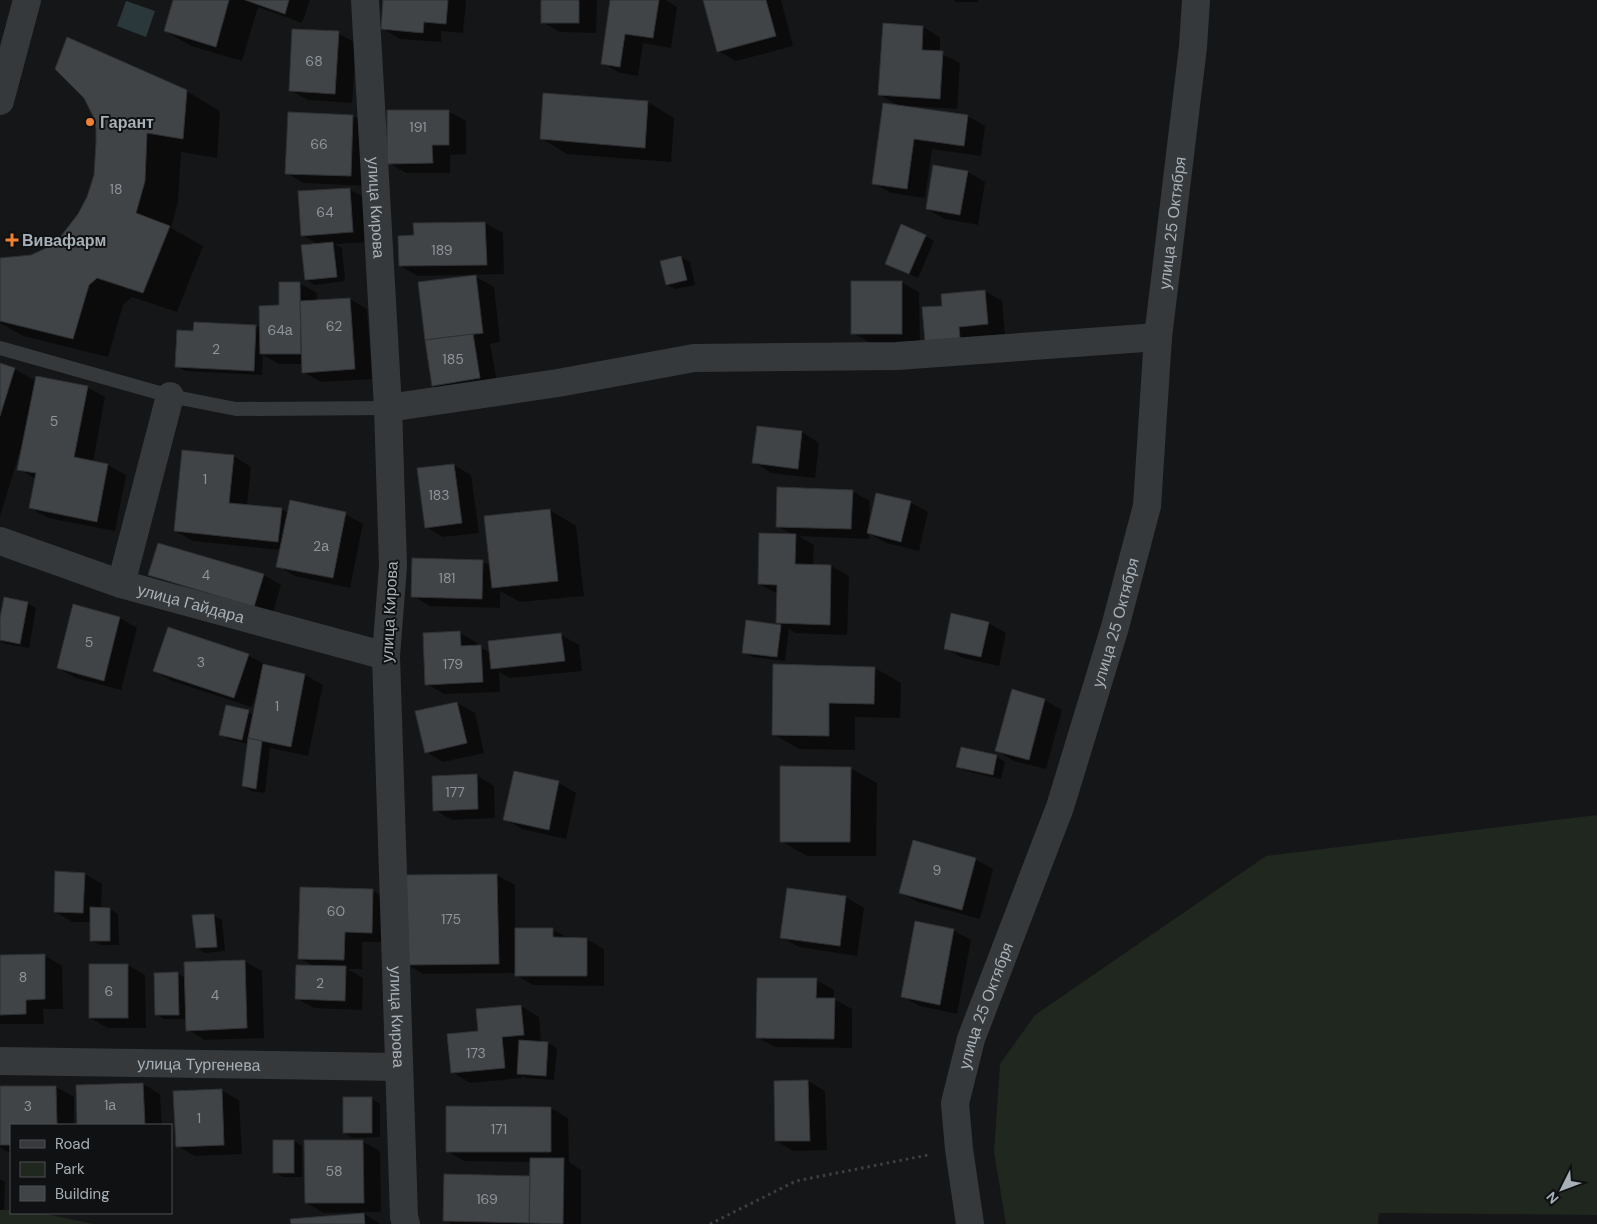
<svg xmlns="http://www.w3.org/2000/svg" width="1597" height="1224" font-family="'DM Sans',sans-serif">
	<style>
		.green { fill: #20271f }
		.water { fill: #2b383b }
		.shadow { fill: #0007 }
		.building { fill: #414447; stroke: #2f3033 }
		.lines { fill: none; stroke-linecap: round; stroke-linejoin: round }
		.path { stroke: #3c4043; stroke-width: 3; stroke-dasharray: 2.5 4; stroke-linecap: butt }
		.service { stroke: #36393c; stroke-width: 14 }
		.minor { stroke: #36393c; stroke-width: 28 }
		.tertiary { stroke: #36393c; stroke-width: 28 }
		.poi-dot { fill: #f08034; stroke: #101112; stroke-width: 2 }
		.labels { text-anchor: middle; stroke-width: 4; stroke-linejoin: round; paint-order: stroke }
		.number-label { font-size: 14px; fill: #8e959b }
		.poi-label { font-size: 16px; font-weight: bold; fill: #a7b0b7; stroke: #101112; text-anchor: start }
		.street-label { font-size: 16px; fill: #a7b0b7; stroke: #101112 }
	</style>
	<rect width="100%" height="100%" fill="#151617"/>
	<g class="green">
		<polygon points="1597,815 1597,1215 1379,1213 1378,1224 1006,1224 994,1152 1000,1064 1035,1015 1266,856"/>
		<polygon points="0,1210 11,1210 11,1213 42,1213 93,1224 0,1224"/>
	</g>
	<polygon class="water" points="126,1 155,11 146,37 117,26"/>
	<g class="shadow">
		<polygon points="174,0 310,0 302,23 258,7 242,61 191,46 165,31"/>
		<polygon points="384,0 466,0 463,33 441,31 441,42 400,39 382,28"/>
		<polygon points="543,0 597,0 596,33 560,32 542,22"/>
		<polygon points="612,0 666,0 677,7 671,48 643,43 638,76 620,73 602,63"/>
		<polygon points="704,0 781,0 793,46 736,61 718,51"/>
		<polygon points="953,0 978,0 978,2 956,2"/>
		<polygon points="923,27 940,37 940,53 960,63 957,109 910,106 910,108 968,116 985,126 981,156 932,149 925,198 891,193 873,183 899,106 880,95"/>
		<polygon points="338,33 356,43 352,103 308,100 290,90"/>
		<polygon points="186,91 220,111 217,158 181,152 178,201 171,228 203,246 177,312 132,297 123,305 108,357 23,336 0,323 0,260 31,256 56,245 80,215 88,198 95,175 98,127 95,117 85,97"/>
		<polygon points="544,94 648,102 674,118 671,162 567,154 541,138"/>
		<polygon points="448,111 466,121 466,154 450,155 450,173 406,173 389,163"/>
		<polygon points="353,116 370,126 368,186 304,183 286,173"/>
		<polygon points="968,172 985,182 978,225 945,219 927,209"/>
		<polygon points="349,189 367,199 370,242 335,244 342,248 345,281 315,285 306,280 319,245 302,235"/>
		<polygon points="485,223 503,233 504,274 418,276 400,266 415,237"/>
		<polygon points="925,236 934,241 918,278 895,268"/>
		<polygon points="681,257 690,262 695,285 676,289 667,285"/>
		<polygon points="473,275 494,287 500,342 490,344 498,388 451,396 433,386"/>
		<polygon points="901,282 919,292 920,343 870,343 853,333"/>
		<polygon points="299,283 317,293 317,301 350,299 367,309 372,379 321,382 303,372 303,364 279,364 263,355 262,375 185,371 177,366 194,333 256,326 261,328"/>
		<polygon points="985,291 1002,301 1005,334 976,336 977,347 944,350 944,307"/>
		<polygon points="0,364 14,369 36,381 87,387 105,397 93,462 108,465 126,475 115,531 48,518 30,508 36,479 19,469 23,446 22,445 0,516"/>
		<polygon points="802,432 819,443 815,478 771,473 754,462"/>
		<polygon points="234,456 251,467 247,506 281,509 288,513 345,514 363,524 350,588 295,576 277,566 281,550 193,541 175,531"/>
		<polygon points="454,465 471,475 479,533 443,537 426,527"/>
		<polygon points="852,491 870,501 869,523 910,502 928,512 919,551 886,543 869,533 869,539 798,536 814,545 813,566 831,566 849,576 847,635 795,633 789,629 785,661 752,657 743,652 747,622 783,626 777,623 778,594 759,584 793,535 777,526"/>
		<polygon points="550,510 576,526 584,596 520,602 500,591 500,608 430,606 413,596 483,562 491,566"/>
		<polygon points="158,544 264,575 281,585 272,616 167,585 149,574"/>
		<polygon points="27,603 36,608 29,648 6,644 0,641 0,624"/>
		<polygon points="120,618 137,628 121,690 76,678 58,668"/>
		<polygon points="988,623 1006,633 999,666 963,658 945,648"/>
		<polygon points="460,633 477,643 478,647 490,652 561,635 579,645 582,671 510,678 499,672 500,692 444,694 427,684"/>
		<polygon points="248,655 266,665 265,666 305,675 323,685 308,756 270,748 265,793 251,791 243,786 248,744 228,739 220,734 248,712 254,715 258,695 256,694 252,707 172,681 155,671"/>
		<polygon points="875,668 901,683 900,718 855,717 855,750 799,749 773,734"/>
		<polygon points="1044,700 1062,710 1046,769 1014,761 997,751"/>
		<polygon points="457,703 475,713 484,753 443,762 426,752 417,712"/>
		<polygon points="962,749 997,757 1005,762 1001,779 966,771 958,766"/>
		<polygon points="850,768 877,783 876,856 807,856 781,841"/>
		<polygon points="515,773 559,783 576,793 566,839 522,829 505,819"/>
		<polygon points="476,775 494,786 495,818 452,820 435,810"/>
		<polygon points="975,859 993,869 980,919 918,902 900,892"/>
		<polygon points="85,874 102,884 101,909 110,909 118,914 119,945 100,945 91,940 91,922 73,922 55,912"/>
		<polygon points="497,875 515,885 515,929 552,929 570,939 586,939 604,949 604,986 533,985 516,975 516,973 423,974 406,964"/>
		<polygon points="788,889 846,897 864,908 857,956 799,947 781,937"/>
		<polygon points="373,891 390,901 389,942 362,942 362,969 348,969 363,978 362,1010 314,1008 296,998 314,966 299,958"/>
		<polygon points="213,915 222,920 225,951 205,953 197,948"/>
		<polygon points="953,930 971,940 957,1014 920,1006 902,996"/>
		<polygon points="44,955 62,966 63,1009 43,1009 44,1024 0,1024 0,956"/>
		<polygon points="244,961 262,971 264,1038 205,1040 188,1030 187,1019 164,1019 156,1014 156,974 178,974 186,978"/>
		<polygon points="128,965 145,975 146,1028 108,1028 90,1018"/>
		<polygon points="816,980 834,990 834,999 852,1009 852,1048 775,1047 757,1037"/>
		<polygon points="521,1006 539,1017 541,1043 548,1043 557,1048 554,1080 526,1078 522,1076 522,1078 470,1083 452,1072 479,1032"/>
		<polygon points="808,1081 825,1091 827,1150 794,1151 776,1141"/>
		<polygon points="143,1084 160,1094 162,1125 79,1125 77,1086"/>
		<polygon points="0,1087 56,1087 74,1097 74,1125 11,1125 11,1154 0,1147"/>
		<polygon points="221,1090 239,1100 242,1154 195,1156 177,1146"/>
		<polygon points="372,1099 380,1104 380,1137 353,1138 344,1133"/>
		<polygon points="551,1108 568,1118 569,1162 581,1170 581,1224 451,1224 445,1220 531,1178 531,1162 464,1161 447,1151"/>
		<polygon points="294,1141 302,1146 302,1177 283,1177 274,1172"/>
		<polygon points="362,1141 380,1151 381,1212 324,1213 306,1203"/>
		<polygon points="0,1179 5,1182 4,1210 0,1210"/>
		<polygon points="364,1214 381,1224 292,1224"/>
	</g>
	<g class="building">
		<polygon points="173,0 229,0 216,47 164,31"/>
		<polygon points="245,0 289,0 285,14"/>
		<polygon points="383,0 448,0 446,24 424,22 423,33 381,29"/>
		<rect x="541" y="0" width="38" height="23"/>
		<polygon points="610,0 659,0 653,38 625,34 620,67 601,64"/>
		<polygon points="703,0 766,0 776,36 717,52"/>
		<polygon points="883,23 923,26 922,50 943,51 940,99 878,95"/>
		<polygon points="292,29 339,31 335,94 289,91"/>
		<polygon points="67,37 187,90 183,139 147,133 145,181 136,213 170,226 143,293 97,278 89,285 73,339 0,321 0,258 31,255 55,244 78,214 87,197 94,175 96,143 96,128 94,118 84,98 55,69"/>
		<polygon points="543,93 648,101 645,148 540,139"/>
		<polygon points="883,103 968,115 964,146 914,139 907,189 872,184"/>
		<polygon points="387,110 449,110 449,145 432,145 433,163 387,164"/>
		<polygon points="288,112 353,115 351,176 285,174"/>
		<polygon points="933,165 968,171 960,215 926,209"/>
		<polygon points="350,188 353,232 301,236 298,191"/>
		<polygon points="485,222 487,265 399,266 398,236 414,235 413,223"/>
		<polygon points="901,224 926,235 909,274 885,264"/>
		<polygon points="333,242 337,277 305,280 301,245"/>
		<polygon points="681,256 687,280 666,285 660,261"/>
		<polygon points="476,275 483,333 425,340 418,282"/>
		<rect x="851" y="281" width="51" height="53"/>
		<polygon points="279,282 300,282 301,354 260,354 259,306 279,305"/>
		<polygon points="985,290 988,324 959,327 960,338 925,341 922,307 942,306 941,294"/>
		<polygon points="350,298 355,369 302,373 300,301"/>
		<polygon points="194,322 256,325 254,371 175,367 177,330 193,331"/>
		<polygon points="473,334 480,378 432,386 425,340"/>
		<polygon points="0,363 15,368 0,416"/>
		<polygon points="36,376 88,386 74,457 108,464 97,522 29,508 36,473 17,470"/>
		<polygon points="757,426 802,431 798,469 752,463"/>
		<polygon points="182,450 234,455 229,503 282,508 278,542 174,531"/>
		<polygon points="454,464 462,523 425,528 417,468"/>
		<polygon points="777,487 853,490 851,529 776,527"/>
		<polygon points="876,493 911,501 901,542 867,533"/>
		<polygon points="290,500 346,512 333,578 276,567"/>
		<polygon points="550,509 558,581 492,588 484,516"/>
		<polygon points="759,533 796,534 795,564 831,565 830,625 776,623 777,585 758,584"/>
		<polygon points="158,543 264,574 254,607 148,575"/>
		<polygon points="412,558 483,560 482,599 411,597"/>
		<polygon points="4,597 28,602 20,644 0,640 0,618"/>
		<polygon points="73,604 120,617 104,681 57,668"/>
		<polygon points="951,613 989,622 981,657 944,649"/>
		<polygon points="746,620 781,625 777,657 742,653"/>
		<polygon points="168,627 249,654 234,698 153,671"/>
		<polygon points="460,631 461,646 481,645 483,682 425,685 423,633"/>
		<polygon points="561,633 565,661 491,669 488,641"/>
		<polygon points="263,664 305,674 291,747 248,738"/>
		<polygon points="773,664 875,667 874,704 829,703 829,736 772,735"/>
		<polygon points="1012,689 1045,699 1029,760 995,751"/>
		<polygon points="457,702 467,743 425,753 415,711"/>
		<polygon points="226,705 249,710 242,740 219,735"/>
		<polygon points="248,738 262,741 256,789 242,786"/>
		<polygon points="961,747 997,755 993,775 956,767"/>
		<polygon points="780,766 851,767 850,842 780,842"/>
		<polygon points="514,771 559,781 549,830 503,820"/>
		<polygon points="477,774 478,809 433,811 432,776"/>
		<polygon points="913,840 976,858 962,910 899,893"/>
		<polygon points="55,871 85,873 83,913 54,912"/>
		<polygon points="497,874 499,964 405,965 403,875"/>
		<polygon points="300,887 373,889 372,933 345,932 344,960 298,959"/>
		<polygon points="787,888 846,896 840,946 780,938"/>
		<polygon points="90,907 110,908 110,941 90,941"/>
		<polygon points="214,914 217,947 196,948 192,915"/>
		<polygon points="915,921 954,929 940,1005 901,997"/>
		<polygon points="515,928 553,928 553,937 587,938 587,976 515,976"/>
		<polygon points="45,954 45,999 26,1000 26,1014 0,1015 0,955"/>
		<polygon points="245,960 247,1028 186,1031 184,962"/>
		<rect x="89" y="964" width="39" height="54"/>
		<polygon points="296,965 346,966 345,1001 295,999"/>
		<polygon points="178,972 179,1015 155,1015 154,973"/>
		<polygon points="757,978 817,978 816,998 835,998 834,1039 756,1038"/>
		<polygon points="521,1005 524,1035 502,1037 505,1068 451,1073 447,1034 478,1031 476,1009"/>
		<polygon points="519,1040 548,1042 546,1076 517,1074"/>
		<polygon points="808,1080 810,1141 775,1141 774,1081"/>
		<polygon points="143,1083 145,1125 77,1125 76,1085"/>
		<polygon points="0,1086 56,1086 57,1125 11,1125 11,1145 0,1145"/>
		<polygon points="222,1089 224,1145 176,1147 173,1091"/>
		<rect x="343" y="1097" width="29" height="36"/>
		<polygon points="446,1106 551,1107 551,1152 446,1152"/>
		<rect x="273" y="1140" width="21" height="33"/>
		<polygon points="304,1140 363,1140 364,1203 305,1203"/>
		<polygon points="530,1158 564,1158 563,1224 529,1223"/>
		<polygon points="444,1174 530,1176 529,1223 443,1221"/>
		<polygon points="364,1213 365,1224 291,1224 290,1219"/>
	</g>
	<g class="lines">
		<polyline class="path" points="710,1224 796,1181 928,1155"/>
		<polyline class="service" points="0,348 170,396 236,409 388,408"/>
		<g class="minor">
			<path id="s1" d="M365,0L388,408L393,566L386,656L404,1217L406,1224"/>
			<polyline points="388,408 558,383 694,358 897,356 1158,337"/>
			<path id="s2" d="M0,541L121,584L386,656"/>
			<polyline points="121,584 170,396"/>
			<path id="s3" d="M0,1061L398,1067"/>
			<path id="s4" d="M970,1224L959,1149L955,1103L971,1039L1060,807L1115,627L1147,506L1158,337L1193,47L1196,0"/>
		</g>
		<polyline class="tertiary" points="0,101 27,0"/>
	</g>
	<g class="poi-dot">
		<circle cx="90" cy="122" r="5"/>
		<path d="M9.5 232.5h5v5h5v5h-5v5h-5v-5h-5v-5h5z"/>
	</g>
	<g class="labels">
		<g class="number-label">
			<text x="314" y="66">68</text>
			<text x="418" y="132">191</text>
			<text x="319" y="149">66</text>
			<text x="116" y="194">18</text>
			<text x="325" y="217">64</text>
			<text x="442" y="255">189</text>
			<text x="334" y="331">62</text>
			<text x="280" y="335">64а</text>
			<text x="216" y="354">2</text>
			<text x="453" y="364">185</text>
			<text x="54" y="426">5</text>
			<text x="205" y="484">1</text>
			<text x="439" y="500">183</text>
			<text x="321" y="551">2а</text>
			<text x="206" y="580">4</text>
			<text x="447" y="583">181</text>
			<text x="89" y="647">5</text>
			<text x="201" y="667">3</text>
			<text x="453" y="669">179</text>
			<text x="277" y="711">1</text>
			<text x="455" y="797">177</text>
			<text x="937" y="875">9</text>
			<text x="336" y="916">60</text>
			<text x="451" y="924">175</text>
			<text x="23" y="982">8</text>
			<text x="320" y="988">2</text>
			<text x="109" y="996">6</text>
			<text x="215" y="1000">4</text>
			<text x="476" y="1058">173</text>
			<text x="110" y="1110">1а</text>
			<text x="28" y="1111">3</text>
			<text x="199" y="1123">1</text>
			<text x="499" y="1134">171</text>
			<text x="334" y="1176">58</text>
			<text x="487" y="1204">169</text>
		</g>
		<g class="poi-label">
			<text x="100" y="128">Гарант</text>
			<text x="22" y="246">Вивафарм</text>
		</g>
		<g class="street-label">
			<text dy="6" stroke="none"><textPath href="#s1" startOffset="208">улица Кирова</textPath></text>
			<text dy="6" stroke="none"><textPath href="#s4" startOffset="1034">улица 25 Октября</textPath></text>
			<text dy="6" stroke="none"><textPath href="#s2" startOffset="201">улица Гайдара</textPath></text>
			<text transform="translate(389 612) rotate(-87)" y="6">улица Кирова</text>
			<text dy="6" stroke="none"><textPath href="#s4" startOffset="629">улица 25 Октября</textPath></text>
			<text dy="6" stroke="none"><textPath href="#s4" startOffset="224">улица 25 Октября</textPath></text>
			<text dy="6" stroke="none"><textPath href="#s1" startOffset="1018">улица Кирова</textPath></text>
			<text dy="6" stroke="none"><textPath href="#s3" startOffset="199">улица Тургенева</textPath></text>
		</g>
	</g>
	<rect x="10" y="1124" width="162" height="90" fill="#101112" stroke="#4c5154"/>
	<rect x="20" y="1140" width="25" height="8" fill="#36393c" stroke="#4c5154"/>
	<text x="55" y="1149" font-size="15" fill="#a7b0b7">Road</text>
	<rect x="20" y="1162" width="25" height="15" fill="#20271f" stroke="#4c5154"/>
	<text x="55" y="1174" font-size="15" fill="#a7b0b7">Park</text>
	<rect x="20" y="1186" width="25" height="15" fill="#414447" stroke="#4c5154"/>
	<text x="55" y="1199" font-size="15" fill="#a7b0b7">Building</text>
	<g transform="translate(1562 1189) rotate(228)" stroke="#101112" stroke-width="4" paint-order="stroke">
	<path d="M0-4L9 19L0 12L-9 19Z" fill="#a7b0b7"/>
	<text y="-8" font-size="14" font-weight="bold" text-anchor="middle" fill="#a7b0b7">N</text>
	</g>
</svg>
